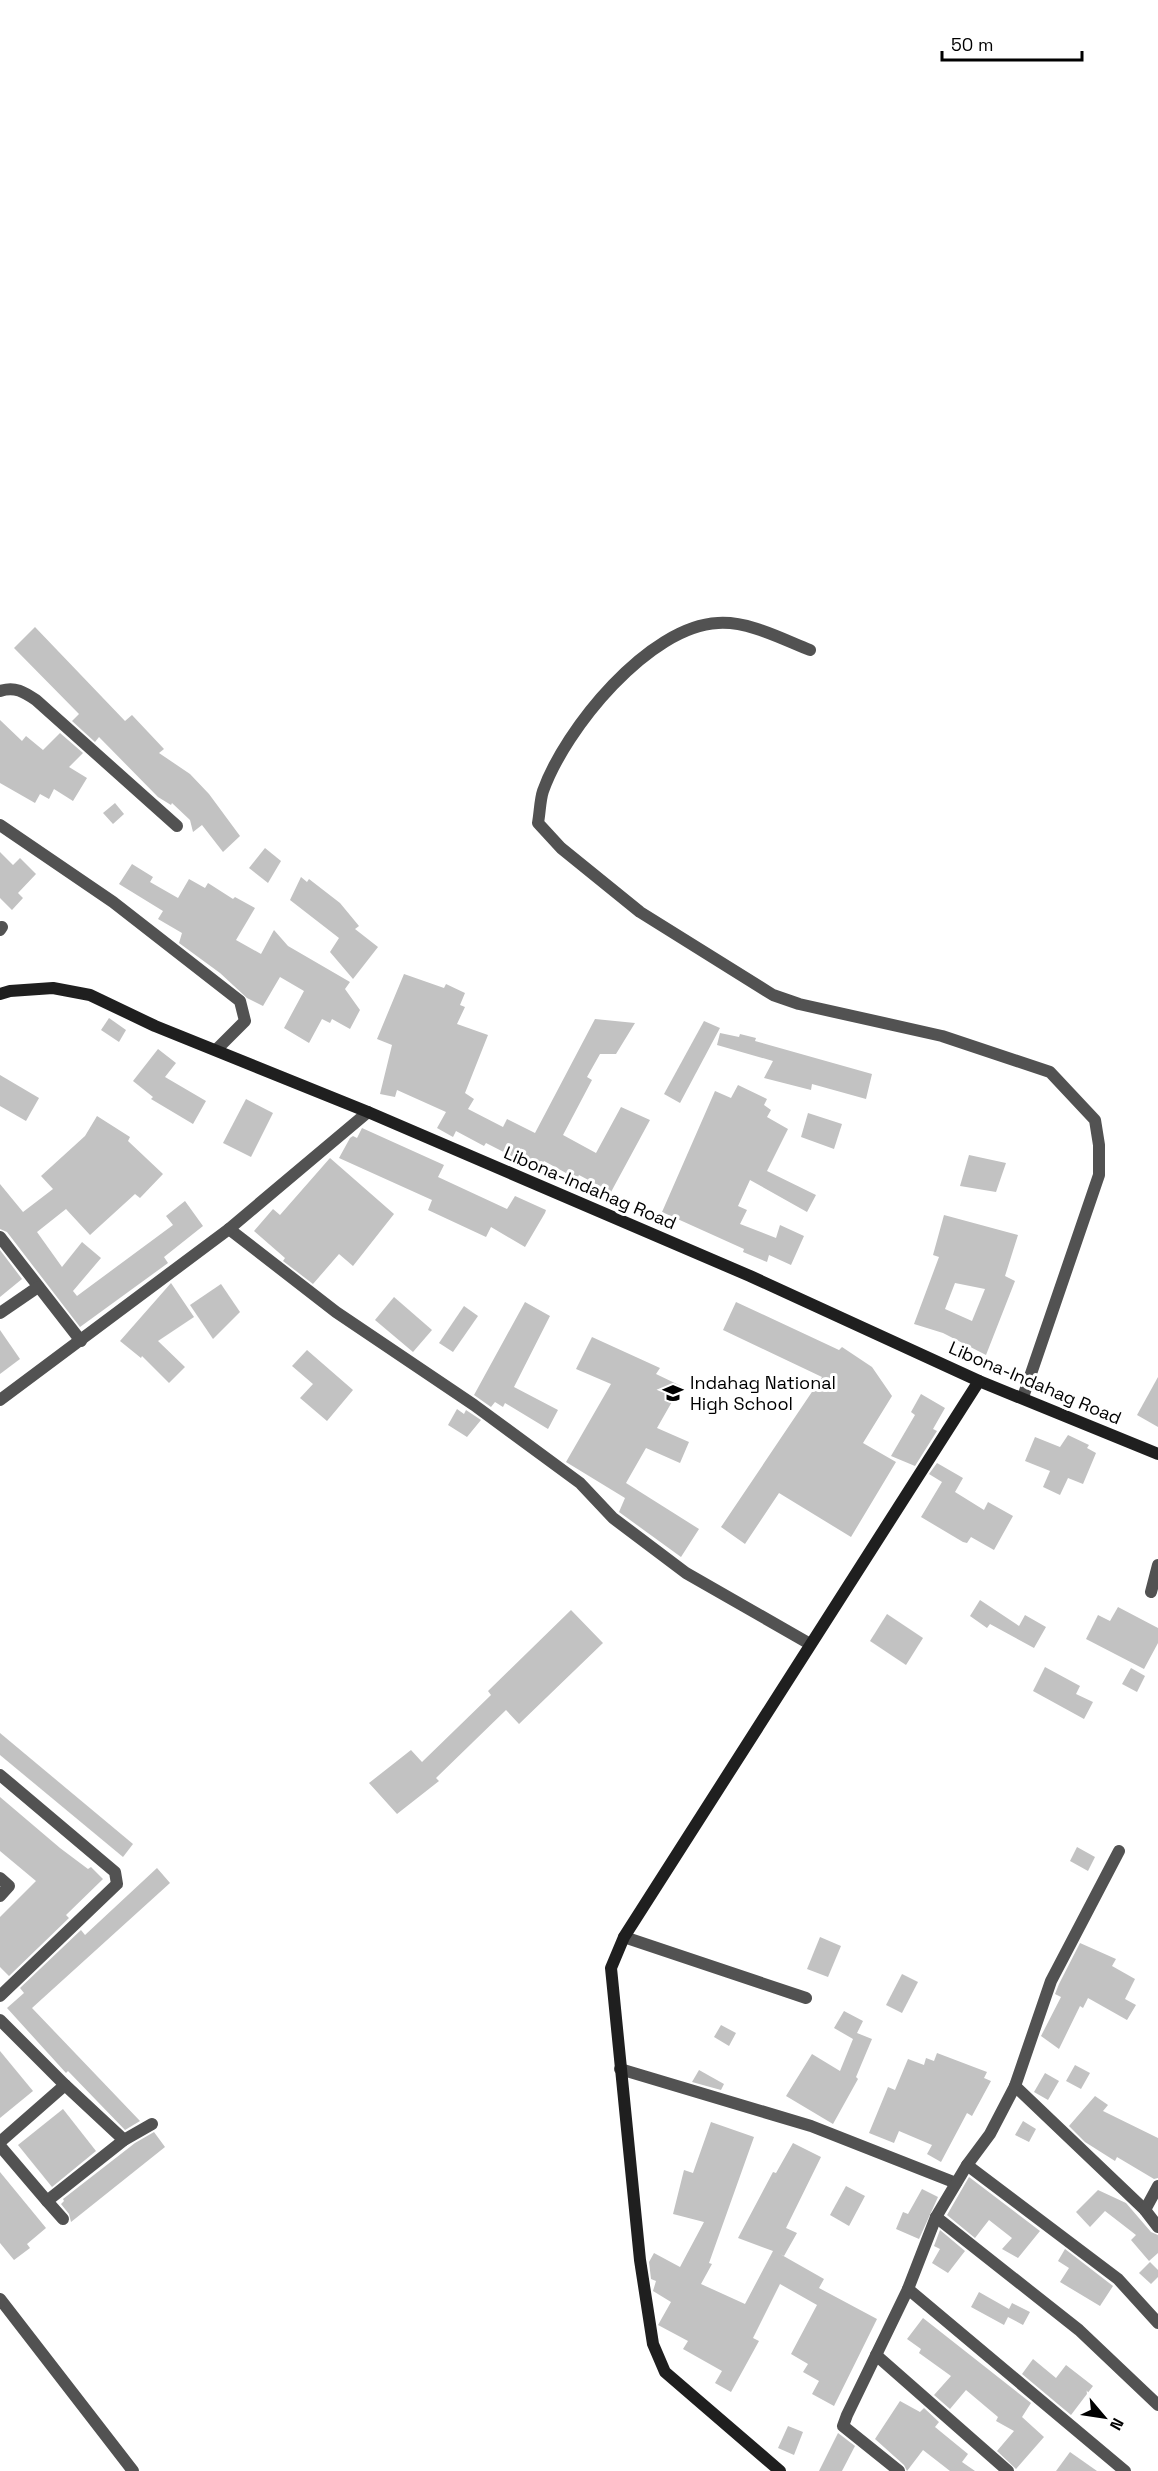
<svg xmlns="http://www.w3.org/2000/svg" width="1158" height="2471" font-family="'Space Grotesk',sans-serif">
	<style>
		.building { fill: #c2c2c2; fill-rule: evenodd }
		.lines { fill: none; stroke-linecap: round; stroke-linejoin: round }
		.minor { stroke: #525252; stroke-width: 12 }
		.secondary { stroke: #1f1f1f; stroke-width: 12 }
		.labels { text-anchor: middle; stroke-width: 6; stroke-linejoin: round; paint-order: stroke }
		.street-label { font-size: 18px; fill: #000; stroke: #fff }
		.poi-label { font-size: 18px; fill: #000; stroke: #fff; text-anchor: start }
	</style>
	<rect width="100%" height="100%" fill="#fff"/>
	<g class="building">
		<polygon points="35,627 125,721 132,715 164,749 159,753 190,774 209,794 240,836 223,852 202,825 193,832 190,820 172,803 171,805 158,797 99,737 95,742 72,721 79,714 14,648"/>
		<polygon points="0,720 22,741 26,736 43,750 60,733 83,753 69,767 87,778 73,801 54,789 49,799 40,794 35,803 0,783"/>
		<polygon points="115,803 124,814 113,824 103,813"/>
		<polygon points="265,848 281,861 268,883 249,868"/>
		<polygon points="0,852 13,865 20,858 36,874 18,893 23,898 12,910 0,898"/>
		<polygon points="132,864 153,877 150,882 178,898 189,879 205,888 208,883 233,899 235,897 255,908 236,940 261,954 274,930 288,946 350,982 345,989 360,1010 350,1029 332,1019 330,1023 322,1019 309,1043 284,1028 304,991 280,977 263,1006 247,998 220,973 179,943 182,933 158,919 163,911 119,884"/>
		<polygon points="301,877 307,882 309,879 340,903 359,926 355,929 378,947 353,979 330,952 339,938 290,900"/>
		<polygon points="404,974 444,988 446,984 465,993 460,1005 465,1007 457,1024 488,1035 465,1093 474,1099 468,1109 503,1127 507,1119 535,1133 595,1019 635,1023 616,1054 600,1054 587,1077 592,1080 563,1135 596,1153 621,1107 650,1120 611,1192 579,1175 577,1179 544,1161 539,1170 486,1143 484,1146 456,1131 453,1137 437,1128 446,1112 397,1090 395,1097 380,1094 392,1045 377,1039"/>
		<polygon points="109,1018 126,1030 119,1042 101,1030"/>
		<polygon points="704,1021 720,1028 680,1103 664,1094"/>
		<polygon points="720,1033 739,1037 740,1034 756,1038 755,1041 872,1074 866,1099 812,1084 811,1090 764,1078 773,1061 717,1045"/>
		<polygon points="158,1049 176,1063 165,1077 206,1101 193,1124 151,1099 153,1097 133,1081"/>
		<polygon points="0,1075 39,1098 26,1121 0,1106"/>
		<polygon points="738,1085 767,1099 764,1105 771,1110 767,1117 788,1129 767,1171 816,1195 807,1212 750,1180 738,1206 747,1210 740,1224 776,1238 780,1225 804,1236 791,1265 769,1255 767,1262 743,1252 744,1249 662,1212 715,1091 731,1098"/>
		<polygon points="246,1099 273,1113 251,1157 223,1143"/>
		<polygon points="808,1113 842,1124 834,1149 801,1137"/>
		<polygon points="97,1116 130,1137 128,1141 163,1174 140,1198 135,1194 90,1235 66,1209 37,1232 62,1267 82,1242 101,1258 73,1291 77,1296 173,1225 166,1216 185,1201 203,1226 164,1257 168,1263 80,1327 7,1232 0,1229 0,1184 23,1212 53,1189 41,1176 85,1136"/>
		<polygon points="362,1128 444,1165 438,1177 507,1209 515,1196 546,1210 545,1213 525,1247 491,1227 486,1237 428,1210 432,1200 339,1158 350,1138 353,1136 357,1138"/>
		<polygon points="969,1155 1006,1163 996,1192 960,1186"/>
		<polygon points="330,1158 394,1214 353,1266 339,1254 313,1284 283,1261 285,1258 254,1231 273,1209 280,1215"/>
		<path d="M944,1215L1018,1235L1005,1276L1015,1281L986,1355L943,1333L914,1324L939,1257L933,1255ZM955,1283L985,1289L972,1321L945,1309Z"/>
		<polygon points="0,1250 22,1279 0,1297"/>
		<polygon points="171,1283 194,1317 158,1341 185,1367 169,1383 142,1356 141,1358 120,1341"/>
		<polygon points="221,1284 240,1312 213,1339 190,1305"/>
		<polygon points="394,1297 432,1330 413,1352 375,1320"/>
		<polygon points="525,1302 550,1316 514,1387 558,1410 548,1429 505,1403 503,1407 495,1402 491,1407 474,1395"/>
		<polygon points="736,1302 839,1350 842,1347 872,1367 892,1396 863,1443 896,1462 851,1537 779,1493 745,1544 721,1527 822,1377 723,1330"/>
		<polygon points="464,1306 478,1316 453,1352 439,1343"/>
		<polygon points="0,1330 20,1359 0,1374"/>
		<polygon points="592,1337 660,1368 656,1374 681,1386 657,1428 689,1442 680,1463 646,1448 626,1483 699,1529 681,1557 619,1512 625,1498 566,1462 611,1384 576,1369"/>
		<polygon points="307,1350 353,1390 327,1421 300,1398 313,1384 292,1366"/>
		<polygon points="1158,1377 1158,1427 1137,1415"/>
		<polygon points="921,1394 945,1408 933,1429 937,1431 915,1466 891,1456 915,1415 911,1412"/>
		<polygon points="457,1409 464,1414 466,1410 481,1420 467,1437 448,1425"/>
		<polygon points="1068,1435 1089,1445 1087,1448 1096,1453 1083,1484 1068,1478 1060,1495 1043,1487 1050,1471 1025,1461 1035,1437 1060,1447"/>
		<polygon points="937,1463 963,1478 955,1492 984,1510 988,1502 1013,1516 994,1550 971,1537 967,1543 963,1542 921,1517 942,1482 929,1474"/>
		<polygon points="980,1600 1019,1626 1025,1615 1046,1627 1034,1648 990,1624 987,1628 970,1616"/>
		<polygon points="1118,1607 1158,1628 1158,1643 1144,1669 1086,1639 1098,1615 1110,1621"/>
		<polygon points="571,1610 603,1643 519,1724 506,1710 436,1778 439,1781 397,1814 369,1783 411,1750 422,1762 491,1695 488,1691"/>
		<polygon points="887,1614 923,1638 906,1665 870,1641"/>
		<polygon points="1045,1667 1080,1686 1076,1694 1093,1702 1084,1719 1033,1691"/>
		<polygon points="1131,1668 1145,1676 1137,1692 1122,1684"/>
		<polygon points="0,1733 133,1844 123,1857 0,1755"/>
		<polygon points="0,1797 60,1848 88,1869 91,1867 103,1879 66,1915 69,1918 9,1976 0,1967 0,1917 36,1881 0,1851"/>
		<polygon points="1077,1847 1095,1857 1088,1871 1070,1861"/>
		<polygon points="157,1868 170,1883 32,2008 140,2121 125,2130 68,2071 66,2073 7,2008 24,1993 20,1988 81,1930 85,1935"/>
		<polygon points="820,1937 841,1946 828,1977 807,1969"/>
		<polygon points="1080,1943 1116,1959 1112,1966 1135,1979 1125,1999 1136,2005 1127,2020 1088,1998 1083,2008 1080,2006 1059,2049 1041,2036 1061,1997 1055,1994 1059,1984"/>
		<polygon points="902,1974 918,1982 902,2013 886,2005"/>
		<polygon points="844,2011 863,2021 857,2033 872,2039 856,2077 858,2079 833,2124 786,2096 812,2054 840,2071 853,2039 834,2028"/>
		<polygon points="721,2025 736,2033 729,2046 714,2037"/>
		<polygon points="0,2051 33,2091 0,2118"/>
		<polygon points="937,2053 987,2072 984,2078 991,2081 972,2116 967,2113 941,2162 927,2154 932,2145 899,2131 894,2143 869,2133 888,2087 895,2090 908,2059 924,2065 926,2058 934,2061"/>
		<polygon points="1075,2065 1090,2073 1081,2089 1066,2081"/>
		<polygon points="699,2070 724,2084 721,2090 692,2082"/>
		<polygon points="1045,2073 1059,2081 1048,2100 1034,2092"/>
		<polygon points="1095,2096 1108,2105 1103,2111 1158,2138 1158,2178 1154,2179 1117,2157 1115,2161 1085,2142 1069,2126"/>
		<polygon points="63,2109 96,2151 52,2187 18,2145"/>
		<polygon points="1023,2121 1036,2129 1029,2142 1015,2135"/>
		<polygon points="711,2122 754,2137 709,2263 712,2264 701,2284 745,2304 773,2251 738,2238 773,2172 776,2173 793,2143 821,2157 786,2228 797,2233 784,2256 780,2254 824,2279 819,2288 877,2319 834,2406 812,2394 819,2381 803,2372 808,2364 791,2354 817,2305 780,2284 753,2338 759,2341 731,2392 715,2383 722,2371 683,2349 688,2341 658,2325 671,2302 653,2291 656,2281 651,2279 649,2262 654,2253 680,2267 704,2222 673,2214 684,2170 693,2173"/>
		<polygon points="154,2132 165,2147 71,2222 69,2214 61,2204 64,2201 63,2199 135,2143"/>
		<polygon points="0,2172 46,2228 27,2244 30,2248 14,2260 0,2243"/>
		<polygon points="969,2177 1040,2231 1018,2258 1002,2249 1012,2238 989,2220 975,2238 947,2215"/>
		<polygon points="846,2186 865,2196 849,2226 830,2215"/>
		<polygon points="922,2189 938,2197 919,2239 896,2229 903,2212 908,2214"/>
		<polygon points="1098,2190 1126,2203 1151,2232 1158,2235 1158,2253 1149,2261 1131,2240 1136,2235 1105,2211 1090,2227 1076,2212"/>
		<polygon points="940,2230 965,2251 948,2273 932,2263 940,2249 934,2246"/>
		<polygon points="1065,2249 1113,2286 1100,2306 1060,2282 1069,2268 1058,2261"/>
		<polygon points="1150,2262 1158,2270 1158,2277 1151,2284 1139,2273"/>
		<polygon points="979,2292 1009,2309 1012,2303 1030,2312 1023,2325 1008,2317 1004,2325 971,2307"/>
		<polygon points="923,2318 1031,2403 1022,2417 1044,2437 1016,2469 997,2451 1014,2431 996,2421 998,2417 966,2390 950,2409 934,2395 951,2376 919,2353 921,2349 907,2339"/>
		<polygon points="1033,2359 1056,2378 1066,2365 1093,2386 1071,2415 1022,2374"/>
		<polygon points="900,2401 920,2412 924,2408 939,2422 935,2427 968,2454 962,2462 975,2471 950,2471 923,2450 907,2471 904,2465 875,2439"/>
		<polygon points="788,2426 803,2432 794,2455 778,2448"/>
		<polygon points="838,2433 855,2446 842,2471 819,2471"/>
		<polygon points="1070,2452 1097,2471 1056,2471"/>
	</g>
	<g class="lines">
		<g class="minor">
			<path d="M810,650C782,639 749,621 718,623C649,626 565,729 543,791C540,800 540,812 538,823L561,848L640,912L773,995L799,1004L942,1036L1050,1072L1095,1120L1099,1145V1175L1023,1397"/>
			<path d="M0,691C15,686 24,692 36,700L177,826"/>
			<polyline points="0,825 113,902 240,1001 245,1021 216,1050"/>
			<polyline points="0,930 2,927"/>
			<polyline points="229,1229 336,1312 474,1405 580,1483 613,1518 686,1573 810,1644"/>
			<polyline points="0,1237 81,1341"/>
			<polyline points="0,1313 38,1287"/>
			<polyline points="0,1400 229,1229 368,1112"/>
			<polyline points="1151,1592 1158,1565"/>
			<polyline points="0,1775 115,1872 117,1884 0,1996"/>
			<polyline points="0,1878 9,1886 0,1896"/>
			<polyline points="624,1937 806,1998"/>
			<polyline points="0,2020 65,2085"/>
			<polyline points="620,2069 811,2126 956,2183"/>
			<polyline points="1015,2086 1145,2210 1158,2227"/>
			<polyline points="0,2142 65,2085 124,2140"/>
			<polyline points="0,2146 47,2201 124,2140 152,2124"/>
			<polyline points="967,2165 1118,2279 1158,2323"/>
			<polyline points="47,2201 63,2219"/>
			<polyline points="1145,2210 1158,2186"/>
			<polyline points="936,2217 1079,2330 1158,2405"/>
			<polyline points="908,2289 1125,2471"/>
			<polyline points="0,2299 133,2471"/>
			<polyline points="876,2355 1008,2471"/>
			<polyline points="899,2471 843,2426 847,2415 908,2289 936,2217 967,2165 990,2134 1015,2086 1051,1981 1119,1851"/>
		</g>
		<g class="secondary">
			<polyline points="0,994 10,991 53,988 90,995 155,1026 368,1112 750,1276 979,1381 1158,1454"/>
			<polyline points="780,2471 665,2372 653,2344 640,2260 611,1968 624,1937 979,1381"/>
		</g>
	</g>
	<defs>
		<g id="school-bare" transform="scale(1.62)"><path d="M0-5L7-2L0 1L-7-2ZM-4 1L0 2.5L4 1V4Q0 6-4 4Z" fill="#000" stroke="#fff" stroke-width="2.5" paint-order="stroke"/></g>
	</defs>
	<g fill-rule="evenodd">
		<use href="#school-bare" x="673" y="1393"/>
	</g>
	<g class="labels">
		<g class="street-label">
			<text transform="translate(590 1188) rotate(23)" y="6">Libona-Indahag Road</text>
			<text transform="translate(1035 1383) rotate(23)" y="6">Libona-Indahag Road</text>
		</g>
		<g class="poi-label">
			<text x="690" y="1389">Indahag National<tspan x="690" dy="21">High School</tspan></text>
		</g>
	</g>
	<g transform="translate(1104 2417) rotate(119)" stroke="#ffffff" stroke-width="4.5" paint-order="stroke">
	<path d="M0-4.5L10 22L0 15L-10 22Z" fill="#000000"/>
	<text y="-9" font-size="16" font-weight="bold" text-anchor="middle" fill="#000000">N</text>
	</g>
	<path d="M942 51v9h140v-9" fill="none" stroke="#000000" stroke-width="3"/>
	<text x="951" y="51" font-size="18" fill="#000000" stroke="#ffffff" stroke-width="4.5" paint-order="stroke">50 m</text>
</svg>
